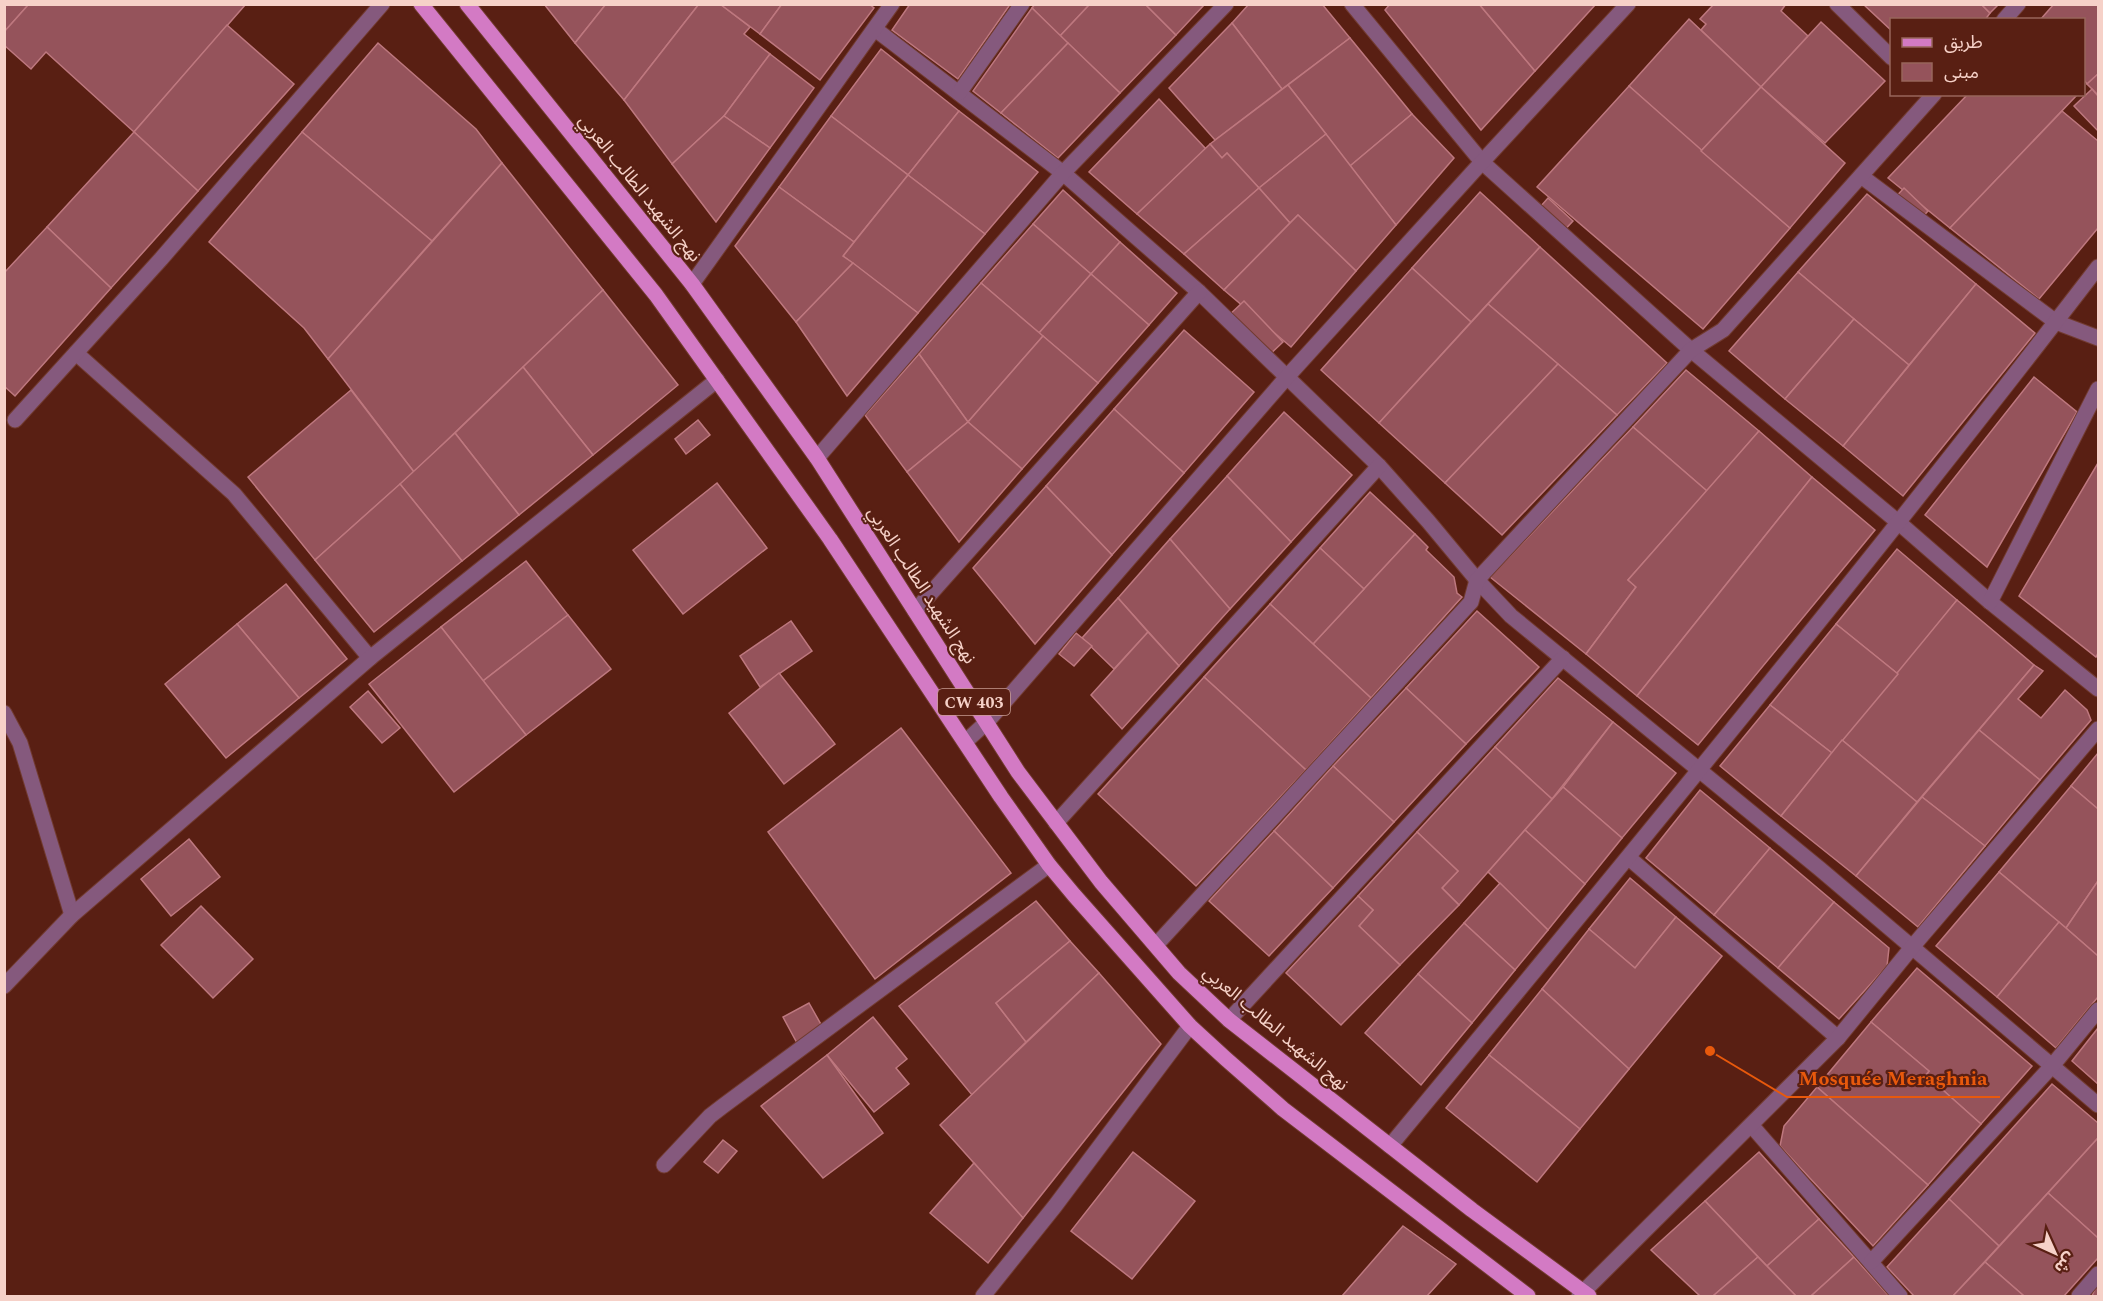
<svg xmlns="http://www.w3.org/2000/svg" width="2103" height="1301" font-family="Spectral,'Noto Sans Arabic',serif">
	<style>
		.building { fill: #95535b; stroke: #be787f; stroke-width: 1.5 }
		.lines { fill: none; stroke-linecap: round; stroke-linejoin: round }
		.minor-casing { stroke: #723b30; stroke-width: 17 }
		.primary-casing { stroke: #723b30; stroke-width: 17 }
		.minor { stroke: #85597d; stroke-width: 15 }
		.primary { stroke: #d37ac4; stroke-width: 15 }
		.labels { text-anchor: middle; stroke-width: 4.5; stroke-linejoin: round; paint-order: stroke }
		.shield { fill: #591f13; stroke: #c79c92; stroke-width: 1.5 }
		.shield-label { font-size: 16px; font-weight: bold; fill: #f6d1c8 }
		.street-label { font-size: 18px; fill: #f6d1c8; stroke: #591f13 }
		.leader { fill: none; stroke: #e8590c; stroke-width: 2 }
		.callout-dot { fill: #e8590c; stroke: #591f13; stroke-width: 2 }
		.callout-label { font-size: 20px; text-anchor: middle; font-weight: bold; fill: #e8590c; stroke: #591f13; stroke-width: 4.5; stroke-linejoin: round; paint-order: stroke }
	</style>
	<rect width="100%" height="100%" fill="#591f13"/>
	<g class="building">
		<polygon points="4,4 29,4 4,32"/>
		<polygon points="29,4 246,4 134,132 46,52 31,69 4,45 4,32"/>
		<polygon points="544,4 606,4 575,43"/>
		<polygon points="606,4 699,4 624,100 575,43"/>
		<polygon points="699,4 720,4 750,27 744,34 770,54 724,116 672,164 624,100"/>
		<polygon points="720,4 782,4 760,34"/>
		<polygon points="782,4 869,4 874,8 820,80 760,34"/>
		<polygon points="910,4 1007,4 1009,6 958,79 892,30"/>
		<polygon points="1035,4 1090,4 1060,36 1032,8"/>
		<polygon points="1090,4 1145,4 1176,35 1120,93 1060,36"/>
		<polygon points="1145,4 1205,4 1176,35"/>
		<polygon points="1249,4 1322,4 1350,38 1282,89 1232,23"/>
		<polygon points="1390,4 1479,4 1535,71 1481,130 1385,10"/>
		<polygon points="1479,4 1596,4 1535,71"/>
		<polygon points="1714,4 1786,4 1781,11 1808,36 1761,87 1701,30 1706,24 1700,19"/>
		<polygon points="1863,4 1981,4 1990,13 1985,20 1892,20 1892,31"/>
		<polygon points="1981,4 1999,4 1990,13"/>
		<polygon points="2054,4 2098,4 2098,74 2087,84 2084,80 2084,20 2040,20"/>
		<polygon points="1032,8 1068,43 1001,113 973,91"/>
		<polygon points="1689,19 1761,87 1701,151 1629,86"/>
		<polygon points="1821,22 1885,81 1825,143 1761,87"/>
		<polygon points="1232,23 1282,89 1215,140 1169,88"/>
		<polygon points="227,25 294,84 198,191 134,132"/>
		<polygon points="1350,38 1412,114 1350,166 1288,85"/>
		<polygon points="378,43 476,129 502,163 432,241 302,132"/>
		<polygon points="1068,43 1120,93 1058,158 1001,113"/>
		<polygon points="881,49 959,111 908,175 831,116"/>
		<polygon points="770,54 814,88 770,148 724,116"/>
		<polygon points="2098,74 2098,95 2087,84"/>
		<polygon points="1288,85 1326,134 1259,188 1227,153 1222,158 1210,144"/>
		<polygon points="1629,86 1790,228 1703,329 1537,187"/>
		<polygon points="1761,87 1845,163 1790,228 1701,151"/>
		<polygon points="2092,89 2098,96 2098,131 2074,106"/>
		<polygon points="1968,94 2078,94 1950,228 1888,178"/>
		<polygon points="1159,99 1206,149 1137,214 1089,172"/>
		<polygon points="959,111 1038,172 985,234 908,175"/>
		<polygon points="2062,111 2098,141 2098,228 2039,299 1950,228"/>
		<polygon points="1412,114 1454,158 1396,225 1350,166"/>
		<polygon points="724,116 770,148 716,222 672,164"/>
		<polygon points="831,116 908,175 854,242 779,187"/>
		<polygon points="134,132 198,191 111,288 47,227"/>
		<polygon points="302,132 432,241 328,359 304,328 209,242"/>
		<polygon points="1326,134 1396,225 1356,271 1298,215 1290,223 1259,188"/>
		<polygon points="1210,144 1222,158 1227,153 1259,188 1184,254 1137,214"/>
		<polygon points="502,163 603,290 414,472 328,359"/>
		<polygon points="908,175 985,234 918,313 843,256"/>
		<polygon points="779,187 854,242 843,256 853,263 796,322 735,246"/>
		<polygon points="1259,188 1290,223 1224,290 1184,254"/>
		<polygon points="1904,188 1928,211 1915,225 1890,203"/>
		<polygon points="1063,190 1120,242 1091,274 1033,224"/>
		<polygon points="1480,192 1540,247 1471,322 1412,268"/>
		<polygon points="1867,194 1976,284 1909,365 1798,272"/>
		<polygon points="1548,198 1573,221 1557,238 1533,215"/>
		<polygon points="1298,215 1356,271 1291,347 1224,290"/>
		<polygon points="1033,224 1091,274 1039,333 981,283"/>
		<polygon points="47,227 111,288 15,396 4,386 4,273"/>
		<polygon points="1120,242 1177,293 1149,325 1091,274"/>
		<polygon points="1540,247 1667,363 1617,415 1488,304"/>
		<polygon points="853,263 918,313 847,396 796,322"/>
		<polygon points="1412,268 1471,322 1379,423 1321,370"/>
		<polygon points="1798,272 1854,319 1785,399 1729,351"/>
		<polygon points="1091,274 1149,325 1098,383 1039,333"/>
		<polygon points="981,283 1043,336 968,422 919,354"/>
		<polygon points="1976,284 2035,333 1903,496 1843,446"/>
		<polygon points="603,290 678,385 593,455 523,367"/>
		<polygon points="1244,301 1283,342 1264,360 1225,319"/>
		<polygon points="1488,304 1558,364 1445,483 1379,423"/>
		<polygon points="1854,319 1909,365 1843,446 1785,399"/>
		<polygon points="1184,330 1254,392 1184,473 1114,409"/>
		<polygon points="1043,336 1098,383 1022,469 968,422"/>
		<polygon points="919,354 968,422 907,472 865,415"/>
		<polygon points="1558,364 1617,415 1502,535 1445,483"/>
		<polygon points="523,367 593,455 519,515 455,433"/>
		<polygon points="1686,370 1759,431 1707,491 1633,427"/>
		<polygon points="2034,377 2077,412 1987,567 1925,515"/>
		<polygon points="351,390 414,472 315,560 248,477"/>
		<polygon points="1114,409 1184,473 1112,555 1046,486"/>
		<polygon points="1284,412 1352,475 1291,542 1227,476"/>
		<polygon points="698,420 710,435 686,454 675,439"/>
		<polygon points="968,422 1022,469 959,542 907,472"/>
		<polygon points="1633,427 1707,491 1628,580 1636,587 1586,654 1490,577"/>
		<polygon points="1759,431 1812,477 1637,696 1586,654 1636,587 1628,580"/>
		<polygon points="455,433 519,515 462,561 400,484"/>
		<polygon points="2098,463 2098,653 2096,657 2019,596"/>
		<polygon points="1227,476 1291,542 1230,609 1170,539"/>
		<polygon points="1812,477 1875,530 1698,745 1637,696"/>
		<polygon points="717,483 767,548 683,614 633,550"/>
		<polygon points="400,484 462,561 374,632 315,560"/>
		<polygon points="1046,486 1112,555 1035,644 973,568"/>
		<polygon points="1370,492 1415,534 1364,589 1320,548"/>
		<polygon points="1415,534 1428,547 1426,550 1454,577 1457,593 1462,597 1371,698 1313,644"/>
		<polygon points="1170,539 1230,609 1179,666 1118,598"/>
		<polygon points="1320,548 1364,589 1313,644 1270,604"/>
		<polygon points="1897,549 1957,600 1898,674 1836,624"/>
		<polygon points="526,561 568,615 483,681 441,627"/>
		<polygon points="286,584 347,659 299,698 237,624"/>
		<polygon points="1118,598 1148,632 1114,669 1082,638"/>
		<polygon points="1957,600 2034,665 1917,802 1842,740"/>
		<polygon points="1270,604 1371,698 1306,770 1204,677"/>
		<polygon points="1477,611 1539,667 1466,744 1406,688"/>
		<polygon points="568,615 611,669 526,735 483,681"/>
		<polygon points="791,621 812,651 760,687 740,656"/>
		<polygon points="237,624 299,698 226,758 165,684"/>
		<polygon points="1836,624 1898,674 1832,753 1770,705"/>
		<polygon points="441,627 526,735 454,792 369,684"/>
		<polygon points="1148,632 1179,666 1122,729 1091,695"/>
		<polygon points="1076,633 1092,646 1074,666 1059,654"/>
		<polygon points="2034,665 2043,671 2018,699 2041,718 2065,690 2087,710 2091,720 2040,780 1979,730"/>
		<polygon points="779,673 835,744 784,784 729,713"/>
		<polygon points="1204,677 1306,770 1196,886 1098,794"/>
		<polygon points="1558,678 1613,722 1552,799 1495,747"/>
		<polygon points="1406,688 1466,744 1394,822 1333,766"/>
		<polygon points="368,691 400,728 382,743 350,707"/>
		<polygon points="1770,705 1832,753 1781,816 1720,766"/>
		<polygon points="1613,722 1676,773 1622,838 1563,787"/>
		<polygon points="901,728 1011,873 875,979 768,832"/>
		<polygon points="1979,730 2040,780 1985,846 1922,797"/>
		<polygon points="1842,740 1917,802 1856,876 1781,816"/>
		<polygon points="1495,747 1552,799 1459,905 1442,888 1458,871 1417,832"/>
		<polygon points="2098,753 2098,809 2071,786"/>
		<polygon points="1333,766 1394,822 1333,888 1274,831"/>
		<polygon points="2071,786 2098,809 2098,881 2066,928 1999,872"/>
		<polygon points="1563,787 1622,838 1585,884 1525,830"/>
		<polygon points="1700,790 1770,848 1714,915 1646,858"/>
		<polygon points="1922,797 1985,846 1918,927 1856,876"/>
		<polygon points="1525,830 1585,884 1548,930 1488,872"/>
		<polygon points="1274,831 1333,888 1269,956 1209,901"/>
		<polygon points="1417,832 1458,871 1442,888 1459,905 1400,965 1359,926 1373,910 1358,896"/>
		<polygon points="189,839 220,877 171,916 141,879"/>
		<polygon points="1770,848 1834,902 1778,968 1714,915"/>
		<polygon points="1999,872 2059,922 1997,997 1936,946"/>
		<polygon points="1630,878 1676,917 1635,968 1589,929"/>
		<polygon points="2098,881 2098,956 2066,928"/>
		<polygon points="1500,883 1548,930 1515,970 1464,923"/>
		<polygon points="1358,896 1373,910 1359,926 1400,965 1341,1025 1286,973"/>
		<polygon points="1036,901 1070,941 996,1003 1026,1042 972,1095 899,1006"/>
		<polygon points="1834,902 1889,948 1887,966 1839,1019 1778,968"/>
		<polygon points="201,906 253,959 213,998 161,945"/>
		<polygon points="1676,917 1722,956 1629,1069 1542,989 1589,929 1635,968"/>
		<polygon points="2059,922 2098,956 2098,997 2056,1048 1997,997"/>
		<polygon points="1464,923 1515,970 1472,1023 1418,974"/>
		<polygon points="1070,941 1099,973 1026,1042 996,1003"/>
		<polygon points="1917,968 2032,1066 1981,1124 1926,1075 1929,1071 1871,1022"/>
		<polygon points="1099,973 1161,1044 1023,1218 940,1125"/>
		<polygon points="1418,974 1472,1023 1421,1085 1365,1033"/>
		<polygon points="1542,989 1629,1069 1580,1129 1489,1055"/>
		<polygon points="809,1003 823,1028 797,1043 783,1017"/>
		<polygon points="873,1017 907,1059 896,1068 909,1084 874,1112 827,1055"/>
		<polygon points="1871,1022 1929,1071 1926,1075 1981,1124 1928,1185 1817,1087"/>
		<polygon points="2098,1028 2098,1084 2072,1061"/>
		<polygon points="827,1055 883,1133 823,1178 761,1106"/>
		<polygon points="1489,1055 1580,1129 1537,1182 1446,1108"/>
		<polygon points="2052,1084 2098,1123 2098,1138 1999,1246 1949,1199"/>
		<polygon points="1817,1087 1928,1185 1873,1246 1780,1146 1784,1126"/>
		<polygon points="2098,1138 2098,1238 2048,1193"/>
		<polygon points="723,1140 737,1151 718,1173 704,1162"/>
		<polygon points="1133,1152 1195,1201 1132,1279 1071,1231"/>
		<polygon points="1759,1152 1819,1219 1767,1266 1705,1201"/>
		<polygon points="974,1163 1023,1218 988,1263 930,1213"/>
		<polygon points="2048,1193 2098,1238 2098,1258 2064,1296 2024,1296 1985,1262"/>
		<polygon points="1949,1199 1999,1246 1953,1296 1914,1296 1887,1267"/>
		<polygon points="1705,1201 1758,1257 1713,1296 1700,1296 1651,1250"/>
		<polygon points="1819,1219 1854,1257 1811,1296 1796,1296 1767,1266"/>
		<polygon points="1403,1226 1456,1264 1427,1296 1342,1296"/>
		<polygon points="1758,1257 1796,1296 1713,1296"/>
		<polygon points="1854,1257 1889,1296 1811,1296"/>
		<polygon points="1985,1262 2024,1296 1953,1296"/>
		<polygon points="2098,1282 2098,1296 2092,1296"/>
	</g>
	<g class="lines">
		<g class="minor-casing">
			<g id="minor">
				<polyline points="1352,4 1482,162 1691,350 1898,522 1990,602 2098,689"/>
				<polyline points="1837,4 1892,58"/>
				<polyline points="2004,20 2018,4"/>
				<polyline points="875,29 1063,173 1199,292 1379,466 1428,521 1477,580 1511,616 1820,869 2098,1105"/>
				<polyline points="959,93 1022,4"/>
				<polyline points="1861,176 2056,322 2098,338"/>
				<polyline points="692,284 892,4"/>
				<polyline points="76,353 234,494 370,658"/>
				<polyline points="15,420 161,259 382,4"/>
				<polyline points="817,458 1063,173 1226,4"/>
				<polyline points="1990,602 2098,389"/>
				<polyline points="915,611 1199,292"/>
				<polyline points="4,713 20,743 72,915"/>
				<polyline points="965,742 987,722 1286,378 1482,162 1628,4"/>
				<polyline points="1056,823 1379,466"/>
				<polyline points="1629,858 1838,1038"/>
				<polyline points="1156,945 1471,602 1477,580 1691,350 1723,330 1934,94"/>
				<polyline points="4,986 72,915 370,658 717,380"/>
				<polyline points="1229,1020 1563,658"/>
				<polyline points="1752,1126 1900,1296"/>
				<path d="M1390,1146C1630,856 1869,565 2098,267"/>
				<polyline points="664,1165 710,1116 723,1106 1049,865"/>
				<polyline points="1871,1262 2052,1066 2098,1010"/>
				<polyline points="983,1296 1055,1206 1190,1026"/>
				<polyline points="1579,1296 1838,1038 1913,946 2098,729"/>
				<polyline points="2079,1296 2098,1274"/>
			</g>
		</g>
		<g class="primary-casing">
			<g id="primary">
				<polyline points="421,4 656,295 830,539 1001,797 1049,865 1074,895 1190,1026 1226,1059 1283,1109 1528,1296"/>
				<polyline points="467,4 692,284 817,458 1018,772 1101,882 1179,973 1229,1020 1472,1210 1589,1296"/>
			</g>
		</g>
		<use href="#minor" class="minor"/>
		<use href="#primary" class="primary"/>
	</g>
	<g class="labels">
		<rect class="shield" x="938" y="689" width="72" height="26" rx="4.5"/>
		<g class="shield-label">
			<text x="974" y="708">CW 403</text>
		</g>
		<g class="street-label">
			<text transform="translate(640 188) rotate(51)" y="6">نهج الشهيد الطالب العربي</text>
			<text transform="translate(922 585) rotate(57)" y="6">نهج الشهيد الطالب العربي</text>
			<text transform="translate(1276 1028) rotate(40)" y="6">نهج الشهيد الطالب العربي</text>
		</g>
	</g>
	<path class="leader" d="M1710 1051L1787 1097H2000"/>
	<circle class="callout-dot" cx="1710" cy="1051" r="6"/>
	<g class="callout-label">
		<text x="1893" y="1085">Mosquée Meraghnia</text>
	</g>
	<rect width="2103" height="1301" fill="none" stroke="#f6d1c8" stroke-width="12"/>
	<rect x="1890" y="18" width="195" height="78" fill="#591f13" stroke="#98665b" stroke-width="1.5"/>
	<rect x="1902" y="38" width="30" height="9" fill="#d37ac4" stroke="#98665b" stroke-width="1.5"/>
	<text x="1944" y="48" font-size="18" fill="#f6d1c8">طريق</text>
	<rect x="1902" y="63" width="30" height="18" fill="#95535b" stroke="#98665b" stroke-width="1.5"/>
	<text x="1944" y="78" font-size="18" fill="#f6d1c8">مبنى</text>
	<g transform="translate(2055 1253) rotate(135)" stroke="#591f13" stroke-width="4.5" paint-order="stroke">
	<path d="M0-4.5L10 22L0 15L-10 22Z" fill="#f6d1c8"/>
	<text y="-9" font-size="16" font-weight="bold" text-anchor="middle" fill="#f6d1c8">ش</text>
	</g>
</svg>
